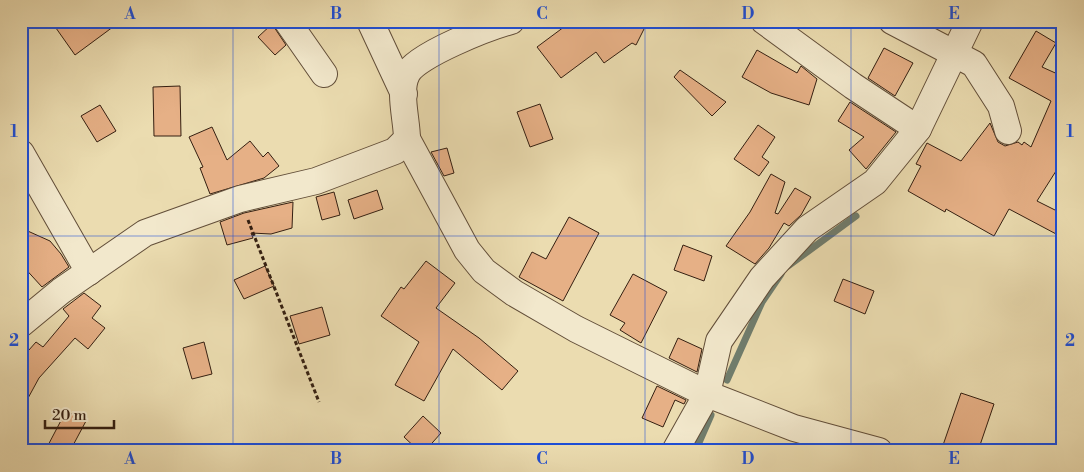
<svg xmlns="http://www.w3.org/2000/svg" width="1084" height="472" font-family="'Libre Bodoni',serif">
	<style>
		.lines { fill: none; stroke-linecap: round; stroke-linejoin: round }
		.stream { stroke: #707d6d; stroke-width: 7 }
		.building { fill: #e6b086; stroke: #341f11 }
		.street-casing { stroke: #624e39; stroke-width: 28 }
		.path { stroke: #341f11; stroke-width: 3; stroke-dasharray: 4 2.5; stroke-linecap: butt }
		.street { stroke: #f2e8cc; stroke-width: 26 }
		.grid { fill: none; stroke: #1d4ed8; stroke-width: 1; stroke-opacity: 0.55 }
		.neatline { fill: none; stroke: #1d4ed8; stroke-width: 2 }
		.grid-label { font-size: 16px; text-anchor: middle; font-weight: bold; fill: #1d4ed8 }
	</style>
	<rect width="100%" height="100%" fill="#ebdcb0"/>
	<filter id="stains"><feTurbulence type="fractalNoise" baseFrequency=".004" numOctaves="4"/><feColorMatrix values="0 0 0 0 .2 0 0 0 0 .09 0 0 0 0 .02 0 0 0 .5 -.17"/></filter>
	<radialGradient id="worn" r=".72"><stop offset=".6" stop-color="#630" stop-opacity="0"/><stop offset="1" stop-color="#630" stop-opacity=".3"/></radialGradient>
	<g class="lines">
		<g class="stream">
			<polyline points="788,266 856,216"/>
			<polyline points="727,380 762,302 781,274"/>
			<polyline points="697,447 711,415"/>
		</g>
	</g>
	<g class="building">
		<polygon points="51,21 121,21 75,55"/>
		<polygon points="572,21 648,21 636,45 632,43 604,63 596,52 561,78 537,47"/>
		<polygon points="272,24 286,45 275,55 258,37"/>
		<polygon points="1036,31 1056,43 1042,67 1062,76 1063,74 1063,160 1037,201 1063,214 1063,225 1058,235 1009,209 994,236 946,209 945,212 908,191 921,166 916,164 927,143 961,161 990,123 998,142 1005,146 1018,142 1022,145 1024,142 1031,147 1051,101 1009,78"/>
		<polygon points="884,48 913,63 895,96 868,78"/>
		<polygon points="757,50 797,73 801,66 817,79 809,105 771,93 742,77"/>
		<polygon points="680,70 726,102 712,116 674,77"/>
		<polygon points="180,86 181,136 154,136 153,87"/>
		<polygon points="850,102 896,132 866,169 849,150 864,137 838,121"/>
		<polygon points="540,104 553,139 530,147 517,112"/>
		<polygon points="100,105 116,131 97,142 81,116"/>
		<polygon points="758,125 775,137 762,157 769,162 759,176 734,159"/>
		<polygon points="212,127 227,160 250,141 263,157 268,152 279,166 264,178 210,194 200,168 203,167 189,137"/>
		<polygon points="447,148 454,173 444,176 431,152"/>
		<polygon points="771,174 785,182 775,213 778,214 795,188 811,197 801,215 789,226 784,223 769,248 755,264 726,246 750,212"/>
		<polygon points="377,190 383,209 354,219 348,200"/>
		<polygon points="334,192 340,215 322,220 316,197"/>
		<polygon points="293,202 292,228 271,234 251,233 253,238 227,245 220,222 244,213"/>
		<polygon points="569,217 599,233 563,301 519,277 532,252 546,259"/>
		<polygon points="21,228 50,241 61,254 69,267 42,287 21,264"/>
		<polygon points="683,245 712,256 704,281 674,270"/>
		<polygon points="426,261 455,283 436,308 479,338 518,371 502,390 453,349 424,401 395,385 419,342 381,316 401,287 404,289"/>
		<polygon points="265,266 274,286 244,299 234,280"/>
		<polygon points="633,274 667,292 641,343 620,330 625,323 610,315"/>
		<polygon points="843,279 874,291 865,314 834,301"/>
		<polygon points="84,293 101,306 92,318 105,328 88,349 75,338 39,378 21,411 21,359 36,342 43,347 69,316 63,309"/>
		<polygon points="322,307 330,335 299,344 290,316"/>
		<polygon points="678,338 702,349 697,372 669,358"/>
		<polygon points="204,342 212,374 192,379 183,348"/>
		<polygon points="657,386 686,400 684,404 675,400 663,427 642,418"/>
		<polygon points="961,393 994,404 978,451 941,451"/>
		<polygon points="66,411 86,421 70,451 45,451"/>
		<polygon points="423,416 441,433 425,451 419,451 404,437"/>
	</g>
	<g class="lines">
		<g class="street-casing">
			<g id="street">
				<polyline points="287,21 324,74"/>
				<polyline points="370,21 404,94"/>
				<polyline points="764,21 853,86 918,129"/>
				<polyline points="892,21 974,64 1001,106 1008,131"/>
				<polyline points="407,139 467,250 484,271 514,293 576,329 707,394 794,428 879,451"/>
				<polyline points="21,153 89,272"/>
				<path d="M21,324L61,291L145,233L240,199L316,181L395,151L407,139C407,120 398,91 407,74C416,55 489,27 511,21"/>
				<polyline points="675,451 707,394 719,341 762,278 807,229 875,182 918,129 970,21"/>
			</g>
		</g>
		<polyline class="path" points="248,220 319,402"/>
		<use href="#street" class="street"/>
	</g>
	<path class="grid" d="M233,21V451M439,21V451M645,21V451M851,21V451M21,236H1063"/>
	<rect width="1084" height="472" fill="none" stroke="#ebdcb0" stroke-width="55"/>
	<path d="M45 420v8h69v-8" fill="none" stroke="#341f11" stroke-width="2.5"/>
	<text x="52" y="420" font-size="15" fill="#341f11" stroke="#f2e8cc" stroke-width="4" paint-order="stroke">20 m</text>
	<rect x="28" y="28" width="1028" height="416" class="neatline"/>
	<g class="grid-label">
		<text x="130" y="19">A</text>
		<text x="336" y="19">B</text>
		<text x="542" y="19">C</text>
		<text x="748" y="19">D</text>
		<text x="954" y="19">E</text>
		<text x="14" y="137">1</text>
		<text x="1070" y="137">1</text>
		<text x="14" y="346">2</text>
		<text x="1070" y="346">2</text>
		<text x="130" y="464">A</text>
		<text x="336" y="464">B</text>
		<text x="542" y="464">C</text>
		<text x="748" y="464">D</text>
		<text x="954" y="464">E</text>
	</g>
	<rect width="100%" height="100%" filter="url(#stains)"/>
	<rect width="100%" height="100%" fill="url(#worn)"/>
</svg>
